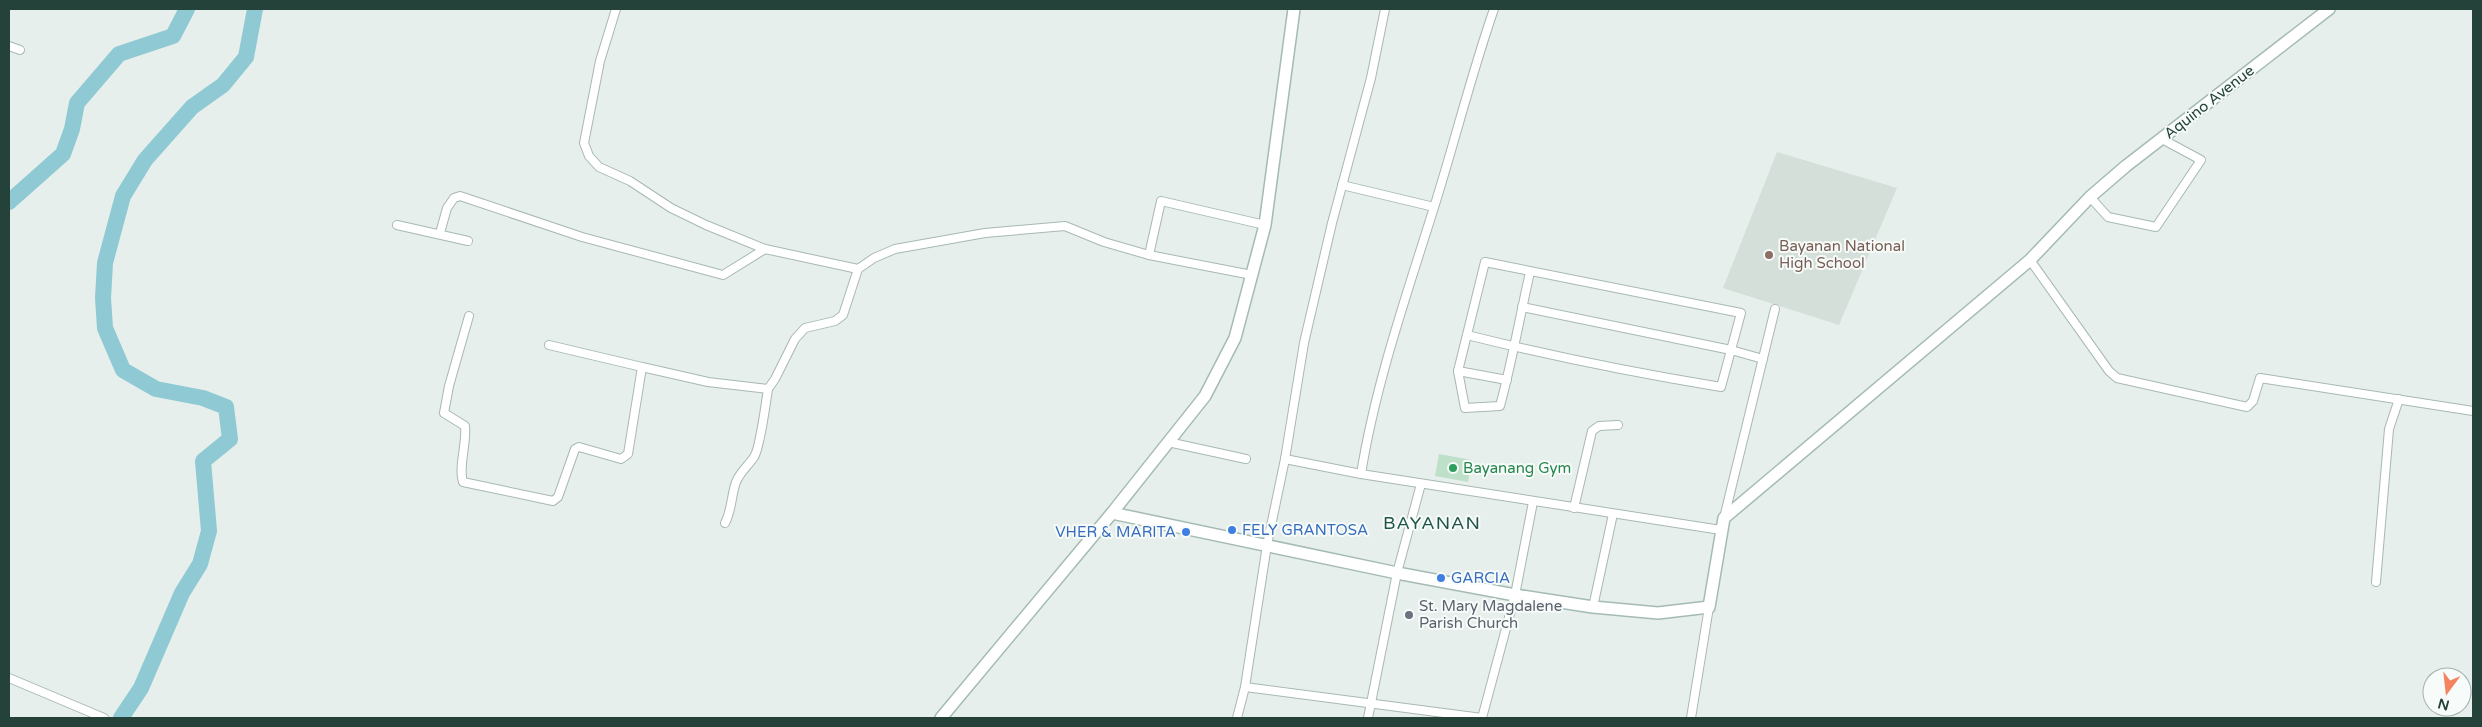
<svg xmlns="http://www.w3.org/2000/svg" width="2482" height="727" font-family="'Varela Round',sans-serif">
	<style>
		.built { fill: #d4dfda }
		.green { fill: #bfe0c8 }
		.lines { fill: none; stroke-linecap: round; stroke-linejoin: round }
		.river { stroke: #8ec9d4; stroke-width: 16 }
		.street-casing { stroke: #a8b8b2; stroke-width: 10 }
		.secondary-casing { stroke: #a4bbb3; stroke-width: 14 }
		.street { stroke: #fff; stroke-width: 8 }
		.secondary { stroke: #fff; stroke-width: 11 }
		.education-dot { fill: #8d6e63; stroke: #f7fbf9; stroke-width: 2 }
		.leisure-dot { fill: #2e9e5b; stroke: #f7fbf9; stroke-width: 2 }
		.shop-dot { fill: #3f7fe0; stroke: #f7fbf9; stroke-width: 2 }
		.worship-dot { fill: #6b7280; stroke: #f7fbf9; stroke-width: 2 }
		.labels { text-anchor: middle; stroke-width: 4; stroke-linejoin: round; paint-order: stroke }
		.street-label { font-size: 15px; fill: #24423a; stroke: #f7fbf9 }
		.education-label { font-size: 15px; fill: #785e54; stroke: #f7fbf9; text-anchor: start }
		.leisure-label { font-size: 15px; fill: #27864d; stroke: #f7fbf9; text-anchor: start }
		.shop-label { font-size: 15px; fill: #366cbe; stroke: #f7fbf9; text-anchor: start }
		.worship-label { font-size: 15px; fill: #5b616d; stroke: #f7fbf9; text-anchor: start }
		.quarter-label { font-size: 18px; letter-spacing: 1px; fill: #1f5548; stroke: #f7fbf9 }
	</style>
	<rect width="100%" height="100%" fill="#e6efeb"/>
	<polygon class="built" points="1777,152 1897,188 1839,325 1723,288"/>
	<polygon class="green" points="1439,454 1472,460 1468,482 1435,476"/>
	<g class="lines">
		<g class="river">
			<polyline points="9,202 63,154 72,129 77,103 119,54 173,36 187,9"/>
			<polyline points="121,718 141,688 182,593 200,564 209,531 203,461 230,439 226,407 203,398 156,389 123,370 105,328 103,298 105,263 123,196 145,160 192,107 223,85 246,57 255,9"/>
		</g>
		<g class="street-casing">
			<g id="street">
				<polyline points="616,9 600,61 584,143 589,156 599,167 630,181 671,208 706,225 765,249 858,269"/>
				<polyline points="9,46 20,50"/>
				<polyline points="1342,185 1434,207"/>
				<polyline points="2090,197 2108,217 2156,227 2201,160 2162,139"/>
				<polyline points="397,225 468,241"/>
				<polyline points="440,233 447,208 454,198 460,196 582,237 723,275 765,249"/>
				<polyline points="1149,255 1161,201 1265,225"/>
				<polyline points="2030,260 2109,371 2117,378 2247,407 2253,401 2260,378 2473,411"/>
				<polyline points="1522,307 1731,350 1763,359"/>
				<path d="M469,316L449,386L444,413L465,426C467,443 458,468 463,482L553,501L558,497L575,449L579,447L621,459L628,454L642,367L708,382L768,389L775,379L795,339L805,328L835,321L843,315L858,269L874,258L895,249L985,233L1065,226L1104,242L1149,255L1252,275"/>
				<path d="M1467,335C1551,356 1636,373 1721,387L1741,313L1485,262L1458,371L1465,408L1500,406C1512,362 1520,316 1530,272"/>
				<polyline points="549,345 642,367"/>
				<polyline points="1458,371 1507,380"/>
				<polyline points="1168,442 1246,459"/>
				<polyline points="1285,459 1361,474 1721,530"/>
				<path d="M1361,474C1376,381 1408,291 1436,201C1456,137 1472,72 1494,9"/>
				<polyline points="1574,508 1592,431 1599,426 1618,425"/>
				<polyline points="1724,518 1775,309"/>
				<path d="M725,523C732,510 731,496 736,482C740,472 748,466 754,457C760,449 766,401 768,389"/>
				<polyline points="2376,582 2389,429 2399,399"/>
				<polyline points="1593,607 1613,514"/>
				<polyline points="9,678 104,718"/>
				<polyline points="1245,687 1482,718"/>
				<polyline points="1237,718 1245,687 1267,545 1285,459 1304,343 1332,223 1371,78 1385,9"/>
				<polyline points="1368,718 1397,573 1421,484"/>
				<polyline points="1482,718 1515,595 1533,502"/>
				<polyline points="1691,718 1709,607"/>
			</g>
		</g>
		<g class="secondary-casing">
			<g id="secondary">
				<polyline points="1112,513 1397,573 1515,595 1593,607 1658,613 1709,607 1724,518 2030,260 2090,197 2126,166 2329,9"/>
				<polyline points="941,718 1112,513 1205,396 1235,338 1265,225 1294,9"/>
			</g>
		</g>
		<use href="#street" class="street"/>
		<use href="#secondary" class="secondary"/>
	</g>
	<circle class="education-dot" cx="1769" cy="255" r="5"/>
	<circle class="leisure-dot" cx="1453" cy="468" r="5"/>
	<g class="shop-dot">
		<circle cx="1232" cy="530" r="5"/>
		<circle cx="1186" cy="532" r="5"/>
		<circle cx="1441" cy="578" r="5"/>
	</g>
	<circle class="worship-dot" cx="1409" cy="615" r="5"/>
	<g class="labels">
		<g class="street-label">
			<text transform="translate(2209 102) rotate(-38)" y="5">Aquino Avenue</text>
		</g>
		<g class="education-label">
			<text x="1779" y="251">Bayanan National<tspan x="1779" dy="17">High School</tspan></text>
		</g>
		<g class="leisure-label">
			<text x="1463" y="473">Bayanang Gym</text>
		</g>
		<g class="shop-label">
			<text x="1242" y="535">FELY GRANTOSA</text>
			<text x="1176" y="537" text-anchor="end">VHER &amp; MARITA</text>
			<text x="1451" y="583">GARCIA</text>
		</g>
		<g class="worship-label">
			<text x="1419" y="611">St. Mary Magdalene<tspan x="1419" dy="17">Parish Church</tspan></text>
		</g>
		<g class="quarter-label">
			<text x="1432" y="529">BAYANAN</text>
		</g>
	</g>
	<rect width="2482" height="727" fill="none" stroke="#24423a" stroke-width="20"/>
	<g transform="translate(2447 692) rotate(195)"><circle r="24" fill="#f7fbf9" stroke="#a3b1ad"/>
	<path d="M0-4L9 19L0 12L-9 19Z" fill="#f4845f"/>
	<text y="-8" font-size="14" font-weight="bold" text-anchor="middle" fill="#24423a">N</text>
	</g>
</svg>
